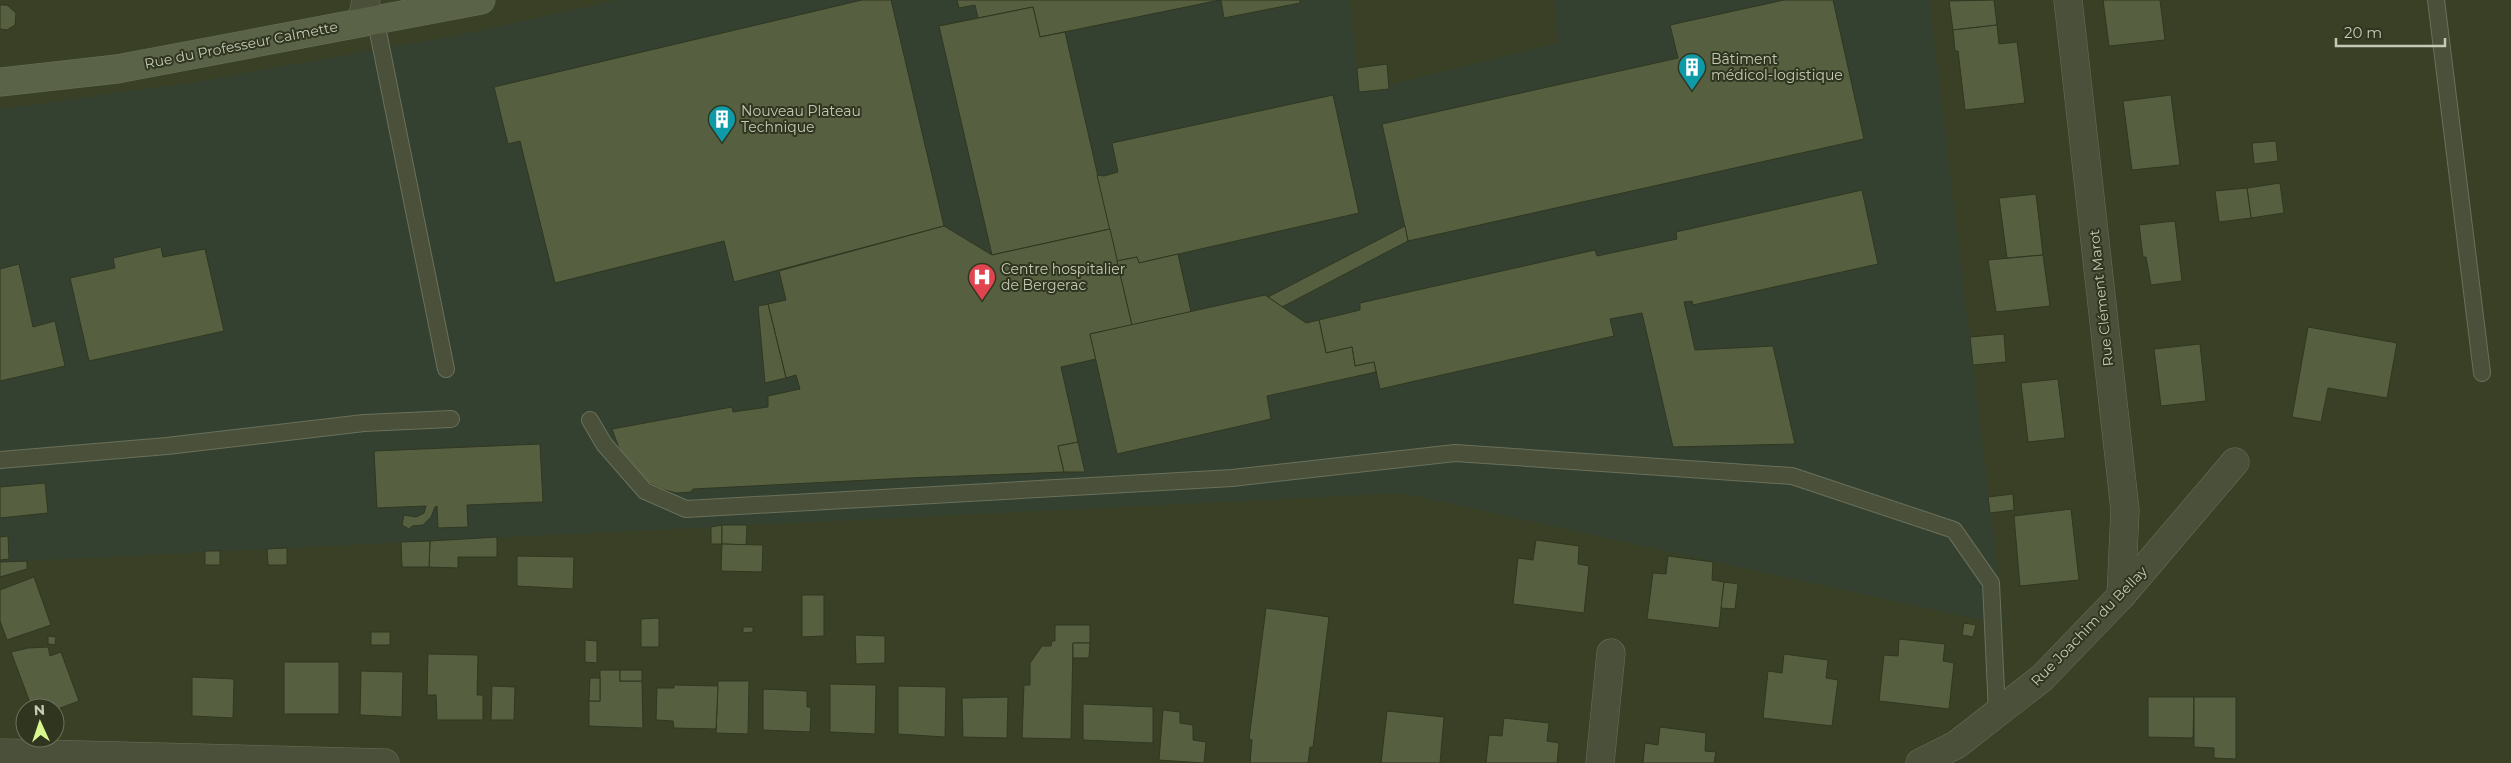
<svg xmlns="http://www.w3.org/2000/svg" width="2511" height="763" font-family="Montserrat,sans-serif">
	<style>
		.medical { fill: #344131 }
		.building { fill: #575f41; stroke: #313720 }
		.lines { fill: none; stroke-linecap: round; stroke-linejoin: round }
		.lane-casing { stroke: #6a705a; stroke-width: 18 }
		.street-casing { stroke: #6a705a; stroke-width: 29 }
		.secondary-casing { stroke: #6a705a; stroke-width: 29 }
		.lane { stroke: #4a5039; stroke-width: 16 }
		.street { stroke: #4a5039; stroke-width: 28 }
		.secondary { stroke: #5a6348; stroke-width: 28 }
		.labels { text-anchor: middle; stroke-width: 4; stroke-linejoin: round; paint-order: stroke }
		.street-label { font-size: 14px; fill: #c4cab6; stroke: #2f351e }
		.poi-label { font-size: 14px; fill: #c4cab6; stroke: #2f351e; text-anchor: start }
	</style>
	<rect width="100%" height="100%" fill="#394025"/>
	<polygon class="medical" points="618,0 1349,0 1360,92 1559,43 1554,0 1929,0 2004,625 1402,493 0,562 0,109 190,83 474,32"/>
	<g class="building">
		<polygon points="862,0 891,0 944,226 734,282 724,241 555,283 520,141 508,144 494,87"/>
		<polygon points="957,0 1220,0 1040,37 1033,7 978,18 975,5 959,8"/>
		<polygon points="1221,0 1300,0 1300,3 1224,18"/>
		<polygon points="1784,0 1833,0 1864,139 1408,241 1382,124 1678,58 1670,25"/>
		<polygon points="1994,0 1997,25 1953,30 1949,1"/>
		<polygon points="2103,0 2160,0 2165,40 2109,46"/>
		<polygon points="0,5 7,5 16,13 15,25 7,30 0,29"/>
		<polygon points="1033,7 1040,37 1065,32 1110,229 992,255 939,26"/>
		<polygon points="1997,25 1999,44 2017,42 2025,103 1965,110 1958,51 1955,51 1953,30"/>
		<polygon points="1387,64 1389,89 1359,92 1357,68"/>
		<polygon points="1333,95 1359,213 1139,263 1137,257 1117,261 1097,175 1104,176 1118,172 1112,143"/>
		<polygon points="2171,95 2180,165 2132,170 2123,101"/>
		<polygon points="2276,141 2278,161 2254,164 2252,143"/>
		<polygon points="2280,183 2284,213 2251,218 2247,188"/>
		<polygon points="2247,188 2251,218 2219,222 2215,191"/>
		<polygon points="1862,190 1878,264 1693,305 1692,301 1684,302 1695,350 1773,346 1795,444 1673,447 1642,313 1610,319 1614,336 1380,389 1374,362 1355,366 1352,347 1326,353 1319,320 1360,310 1360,303 1595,250 1597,256 1677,239 1676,232"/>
		<polygon points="2036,194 2043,255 2007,258 1999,198"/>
		<polygon points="2175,221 2182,281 2151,285 2146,257 2143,257 2139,225"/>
		<polygon points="944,226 992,255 1110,229 1132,325 1090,334 1096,359 1061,367 1078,442 1058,446 1064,472 909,478 693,489 691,492 676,493 662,489 647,482 620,451 612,429 732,407 733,412 768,407 768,396 800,389 796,375 786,378 768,304 786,300 779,271"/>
		<polygon points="1405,226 1408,241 1282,307 1268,297"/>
		<polygon points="161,247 163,257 205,249 224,331 89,361 70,278 115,268 113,258"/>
		<polygon points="1178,254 1191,312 1132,325 1117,261 1137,257 1139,263"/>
		<polygon points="2043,255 2050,306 1996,312 1988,260"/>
		<polygon points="19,264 33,327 55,321 65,366 0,381 0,269"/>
		<polygon points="1265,295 1306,323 1319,320 1326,353 1352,347 1355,366 1374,362 1376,372 1267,396 1271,419 1117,454 1090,334"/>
		<polygon points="768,304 786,378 765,383 758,306"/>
		<polygon points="2308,327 2397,343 2387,398 2328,388 2321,422 2292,417"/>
		<polygon points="2004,334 2006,362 1973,365 1970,337"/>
		<polygon points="2200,344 2206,401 2161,406 2154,349"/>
		<polygon points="2058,379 2065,438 2028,442 2021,383"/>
		<polygon points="1078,442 1085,472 1064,472 1058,446"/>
		<polygon points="540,444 543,502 467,505 468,527 438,528 437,506 435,507 431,517 423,525 412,526 409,529 402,525 404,515 416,517 424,513 426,506 377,508 374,451"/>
		<polygon points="45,483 48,513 0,518 0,487"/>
		<polygon points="2013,494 2014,510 1990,513 1988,497"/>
		<polygon points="2071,509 2079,580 2020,586 2014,516"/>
		<polygon points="722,525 722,544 711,544 711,527"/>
		<polygon points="722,525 747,525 746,545 722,544"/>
		<polygon points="8,536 9,559 0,560 0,537"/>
		<polygon points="497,537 497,557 458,557 458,568 429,567 430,541"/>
		<polygon points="1536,540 1579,546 1578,564 1589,566 1584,613 1513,604 1518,558 1533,560"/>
		<polygon points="430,541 429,567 402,567 401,542"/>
		<polygon points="722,544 763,545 762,572 721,571"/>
		<polygon points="287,548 287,565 268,565 267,549"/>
		<rect x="205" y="551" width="15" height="14"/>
		<polygon points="517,556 574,557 573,589 517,586"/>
		<polygon points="1668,556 1713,562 1712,580 1724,582 1719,628 1647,619 1653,573 1666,574"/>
		<polygon points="27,561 27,569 0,577 0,562"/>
		<polygon points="34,577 51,625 7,640 0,621 0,590"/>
		<polygon points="1724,582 1738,584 1735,609 1721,608"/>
		<polygon points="802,595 824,595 824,636 802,637"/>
		<polygon points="1266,608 1329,617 1313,747 1310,747 1308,763 1250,763 1252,740 1249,739"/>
		<polygon points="659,618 659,647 641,647 641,619"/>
		<polygon points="1964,623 1976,625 1973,637 1962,635"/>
		<polygon points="1055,625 1090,625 1090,643 1073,643 1071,739 1022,738 1024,685 1030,685 1030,663 1042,646 1051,646 1052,641 1055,641"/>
		<polygon points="743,627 753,627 753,632 743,633"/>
		<rect x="371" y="632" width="19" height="13"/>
		<polygon points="855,635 885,636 885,663 856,664"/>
		<polygon points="48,636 56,637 55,645 48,644"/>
		<polygon points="1899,639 1945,644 1943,661 1954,663 1949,709 1879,701 1884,655 1898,656"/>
		<polygon points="585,640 597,641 597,663 585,662"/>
		<polygon points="1073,643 1090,643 1089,658 1073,658"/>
		<polygon points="48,647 50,656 61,652 79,701 55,710 32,708 11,652 28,648"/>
		<polygon points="428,654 478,655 477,695 483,695 483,720 437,720 436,695 427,695"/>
		<polygon points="1784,654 1828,660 1826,678 1838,680 1832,726 1763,718 1768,671 1782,673"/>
		<rect x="284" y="662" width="55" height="52"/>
		<polygon points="600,670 620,670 620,681 642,681 643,728 589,726 589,701 600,701"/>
		<rect x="620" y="670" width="22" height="11"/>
		<polygon points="361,671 403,672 402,717 360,715"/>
		<polygon points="192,677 234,679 233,718 192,716"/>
		<polygon points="590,678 600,678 600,701 589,701"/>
		<polygon points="718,681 749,681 748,734 716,733"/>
		<polygon points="830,684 876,685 875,734 830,732"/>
		<polygon points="674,685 718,686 716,729 674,728 673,721 656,720 657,688 674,688"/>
		<polygon points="492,686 515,687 514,720 491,720"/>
		<polygon points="898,686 946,687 945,737 898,734"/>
		<polygon points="763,689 807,691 807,707 811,707 810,732 763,730"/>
		<polygon points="1008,697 1007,738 963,737 962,698"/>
		<polygon points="2148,697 2194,697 2193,738 2148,737"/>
		<polygon points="2194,697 2236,697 2236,759 2214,758 2214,748 2194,747"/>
		<polygon points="1083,704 1153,707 1153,743 1083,740"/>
		<polygon points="1163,710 1180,712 1180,723 1193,725 1193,740 1206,742 1204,763 1159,760"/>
		<polygon points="1387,711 1444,717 1440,763 1381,763"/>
		<polygon points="1504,718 1549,723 1547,741 1559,743 1557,763 1486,763 1489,735 1502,736"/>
		<polygon points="1660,727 1706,733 1705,751 1716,752 1714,763 1643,763 1645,743 1658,745"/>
	</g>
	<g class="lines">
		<g class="lane-casing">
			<g id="lane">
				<polyline points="2436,0 2482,373"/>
				<polyline points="376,22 446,369"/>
				<polyline points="590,420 604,444 645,491 686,509 1232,478 1455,453 1792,476 1954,530 1991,583 1997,713"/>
				<polyline points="0,460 167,446 364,423 451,419"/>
			</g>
		</g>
		<g class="street-casing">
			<g id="street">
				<polyline points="2068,0 2125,510 2121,596"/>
				<polyline points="362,21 366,0"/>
				<polyline points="3,753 385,763"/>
				<polyline points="1600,763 1611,653"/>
				<polyline points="1920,763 1956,745 2042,678 2121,596 2235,462"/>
			</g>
		</g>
		<g class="secondary-casing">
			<polyline id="secondary" points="0,82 117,69 481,0"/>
		</g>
		<use href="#lane" class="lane"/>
		<use href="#street" class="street"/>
		<use href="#secondary" class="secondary"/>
	</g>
	<defs>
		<g id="building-pin" transform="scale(1.4375)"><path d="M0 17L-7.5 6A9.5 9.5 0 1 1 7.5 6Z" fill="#0f9aa8" stroke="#2f351e"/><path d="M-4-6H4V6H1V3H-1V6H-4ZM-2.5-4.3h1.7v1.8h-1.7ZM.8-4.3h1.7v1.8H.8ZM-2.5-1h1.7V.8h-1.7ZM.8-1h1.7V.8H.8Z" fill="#fff"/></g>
		<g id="hospital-pin" transform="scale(1.4375)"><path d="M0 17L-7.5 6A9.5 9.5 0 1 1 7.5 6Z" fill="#e0444e" stroke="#2f351e"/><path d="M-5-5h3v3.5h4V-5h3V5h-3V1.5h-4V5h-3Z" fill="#fff"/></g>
	</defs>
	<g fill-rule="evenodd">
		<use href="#building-pin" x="1692" y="67"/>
		<use href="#building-pin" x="722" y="119"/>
		<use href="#hospital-pin" x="982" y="277"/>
	</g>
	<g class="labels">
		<g class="street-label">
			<text transform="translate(241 45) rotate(-11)" y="5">Rue du Professeur Calmette</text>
			<text transform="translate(2101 298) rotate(-96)" y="5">Rue Clément Marot</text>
			<text transform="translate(2089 626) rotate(-46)" y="5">Rue Joachim du Bellay</text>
		</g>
		<g class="poi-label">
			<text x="1711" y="64">Bâtiment<tspan x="1711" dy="16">médicol-logistique</tspan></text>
			<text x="741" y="116">Nouveau Plateau<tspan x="741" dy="16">Technique</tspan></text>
			<text x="1001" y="274">Centre hospitalier<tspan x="1001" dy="16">de Bergerac</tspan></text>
		</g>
	</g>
	<g transform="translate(40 723) rotate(357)"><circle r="24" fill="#2f351e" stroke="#6b715b"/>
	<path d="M0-4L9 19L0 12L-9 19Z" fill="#d8f78e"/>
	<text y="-8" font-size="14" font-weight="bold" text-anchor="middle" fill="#c4cab6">N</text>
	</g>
	<path d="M2336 38v8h109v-8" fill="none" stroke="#c4cab6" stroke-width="2.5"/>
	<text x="2344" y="38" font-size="15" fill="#c4cab6" stroke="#2f351e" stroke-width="4" paint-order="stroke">20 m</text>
</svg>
